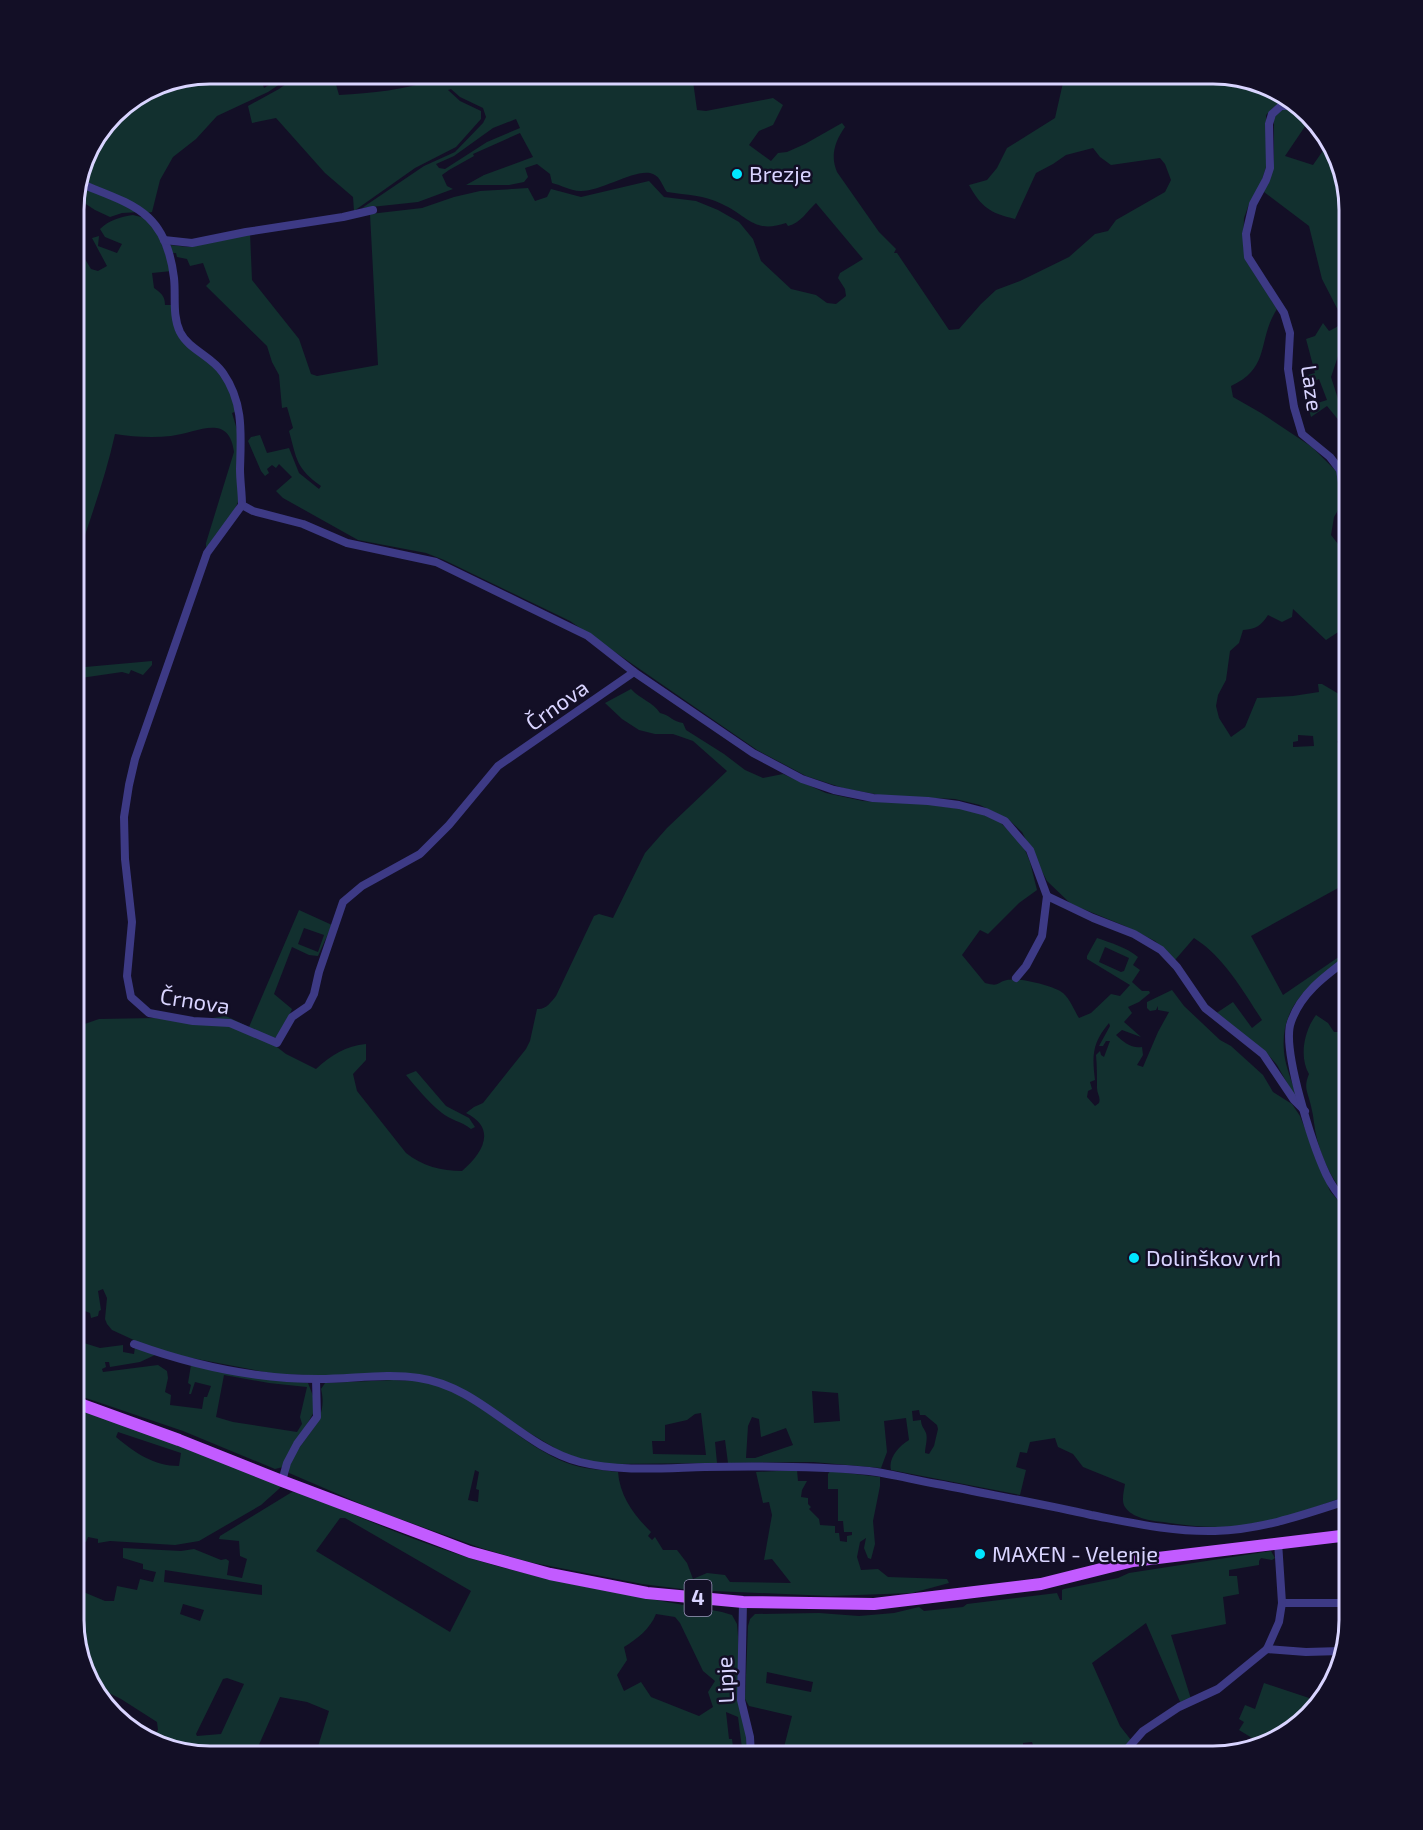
<svg xmlns="http://www.w3.org/2000/svg" width="1423" height="1830" font-family="'Exo 2',sans-serif">
	<style>
		.green { fill: #12302f; fill-rule: evenodd }
		.lines { fill: none; stroke-linecap: round; stroke-linejoin: round }
		.minor { stroke: #3d3a85; stroke-width: 8 }
		.primary { stroke: #c25bff; stroke-width: 12 }
		.poi-dot { fill: #00e5ff; stroke: #130f26; stroke-width: 2 }
		.labels { text-anchor: middle; stroke-width: 5; stroke-linejoin: round; paint-order: stroke }
		.shield { fill: #130f26; stroke: #9e99be; stroke-width: 1.5 }
		.shield-label { font-size: 21px; font-weight: bold; fill: #d9d4ff }
		.poi-label { font-size: 22px; fill: #d9d4ff; stroke: #130f26; text-anchor: start }
		.street-label { font-size: 22px; fill: #d9d4ff; stroke: #130f26 }
		.rim { fill: none; stroke: #d9d4ff; stroke-width: 3 }
	</style>
	<rect width="100%" height="100%" fill="#130f26"/>
	<g class="green">
		<polygon points="210,74 260,74 264,88 287,74 295,74 268,92 217,116 196,139 173,157 160,180 152,212 147,213 136,204 79,180 88,149 120,107 158,84"/>
		<path d="M300,74H333L339,95C371,93 406,90 437,79L435,74H692L697,110L706,111L773,98L783,105L773,125L759,131L749,145L771,161L778,153L787,152L805,144L842,123L845,127C835,141 830,156 837,172L879,232L896,249L894,253H897L949,330L959,329L981,304L996,290L1020,281L1069,257L1095,234L1108,231L1116,220L1165,192L1171,180L1165,164L1160,158L1111,165L1100,157L1093,148L1066,155L1053,164L1036,173L1015,219C990,213 981,207 969,185L987,180L997,168L1007,148L1055,118L1065,74H1222L1282,92L1294,103L1273,108L1266,115L1268,161L1261,183L1249,204L1244,218L1243,244L1246,261L1277,309C1257,340 1271,368 1231,386L1233,397L1261,413L1312,447L1338,473L1341,505L1334,517L1331,535L1342,549L1349,553V625L1326,640L1293,609L1292,617L1282,622L1268,615C1261,626 1256,629 1243,630L1239,643L1230,651L1226,680L1218,695L1216,706L1219,718L1231,737L1245,727L1257,698L1293,696L1319,692L1318,684H1322L1349,700V736L1343,735L1337,742L1349,751V882L1251,936L1283,995L1349,950V955C1312,982 1276,1006 1285,1059C1288,1074 1295,1089 1299,1104L1277,1065L1265,1051L1215,1014L1233,1002L1252,1028L1262,1020C1243,991 1224,957 1194,938L1175,960L1155,941L1125,926L1071,904L1047,881L1022,832L1008,819L980,805L955,799L885,796L843,788L806,776L757,750L570,621L444,560L426,553L358,540L283,498L276,491L292,477L279,464L276,468L272,465L267,469L269,473L265,476L261,471L248,441L251,437L260,435L267,453L289,448L299,473L319,489L321,486C296,468 297,460 289,431L293,428L287,407L282,408L279,375L272,362L267,346L206,286L210,282L203,263L190,266L187,259L177,257L176,253H172L170,245L188,247L250,233L252,280L299,339L311,374L317,376L378,365L370,214L422,208L454,197L480,191L528,188L535,201L547,197L551,189L581,197L649,181L664,197L696,201L718,210L739,222L753,239L761,261L791,289L816,295L827,303L836,304L846,296L845,289L838,278L840,273L863,259L816,203C807,211 801,223 788,226L786,223C754,234 748,216 722,204C704,195 687,195 667,192C662,186 661,177 653,174C637,167 601,192 580,191C571,191 561,185 552,183L550,174L537,164L525,168L528,177L524,182L509,185H466L484,175L533,157L520,133L473,154L474,156L449,170L442,175L447,186L453,189L418,202L362,208L424,166L455,152L483,123L486,117L483,108L460,97L451,89L448,90L460,101L481,111V119L456,147L415,168L354,211L353,197L325,173L276,118L252,123L248,106L279,89ZM516,119L520,128L487,142L445,169L439,168L436,164L454,156L493,128ZM1298,735L1313,736L1314,746L1293,747V742L1298,741Z"/>
		<path d="M1287,107L1299,108L1313,121L1308,122L1285,156L1313,165L1329,142L1332,158L1349,210V323L1331,377L1338,399L1349,406V433L1327,406L1311,417L1308,406L1327,400L1319,379L1310,383L1308,375L1315,373L1306,339L1315,336L1323,323L1329,331C1335,328 1341,326 1342,318L1322,279L1309,226L1264,192L1274,160V116Z"/>
		<polygon points="78,185 140,212 122,213 110,217 95,210 75,197"/>
		<path d="M133,215L145,218L158,234L172,271L152,273L154,288C161,293 165,296 165,305H172L174,323L225,379L237,411L232,413L241,443L238,502L231,518L216,534L206,551V543L234,452C229,412 197,433 171,436C153,438 133,437 115,434C105,480 88,524 74,569V241L91,269L98,271L107,266L92,238L99,236L98,246L117,253L122,244L105,237L100,229C109,220 120,217 133,215Z"/>
		<polygon points="152,661 152,665 143,675 131,670 129,674 122,672 74,679 74,668"/>
		<path d="M631,689C640,699 653,702 660,713C670,715 673,722 683,723L686,730L724,754L745,770L763,778L783,774L826,793L863,801L926,804L975,811L1000,822L1023,845L1030,862L1037,890L1019,903L988,934L980,930L962,955L985,983C1000,987 995,983 1007,980C1018,977 1055,986 1063,993C1070,999 1074,1010 1079,1018L1091,1013L1111,994L1120,996L1130,985L1087,959V956L1097,938C1111,943 1126,947 1138,957L1133,965L1140,970L1132,982L1142,991H1149L1150,993L1139,1002L1128,1007L1132,1013L1124,1022L1141,1037L1122,1030L1116,1035C1123,1042 1132,1049 1142,1047L1143,1055L1137,1065L1143,1067L1158,1032L1169,1012L1158,1010V1006L1156,1010L1150,1011L1147,1008V1002L1172,990L1184,1006L1220,1040L1231,1046L1263,1075L1273,1092L1292,1104L1300,1116L1330,1191L1349,1213V1495C1308,1510 1264,1526 1219,1527C1200,1527 1182,1525 1163,1522C1151,1521 1132,1518 1125,1507C1121,1501 1124,1491 1125,1484L1083,1467L1073,1454L1058,1447L1055,1438L1030,1442L1027,1453L1020,1452L1016,1467L1026,1470L1020,1495L891,1470C888,1458 899,1446 909,1440L906,1418L884,1421L887,1452L881,1468L813,1462L728,1463L725,1440L715,1442L717,1463L611,1464L593,1462L565,1454L438,1379L275,1374L181,1356L149,1347L112,1330L107,1324L105,1319L107,1298L103,1289L98,1291L101,1310L99,1311L98,1316L91,1318L90,1313L74,1307V1289L83,1285L80,1280L74,1282V1024L76,1027L99,1019L155,1018L193,1021L226,1016L249,1027L299,910L332,925L318,956L309,955L292,947L274,994L292,1009L282,1033L273,1039V1044L286,1054L316,1069C331,1055 346,1046 366,1044V1060L353,1074L357,1091L406,1153C422,1166 442,1171 462,1171C482,1154 498,1129 466,1113L474,1107L483,1103L526,1049L530,1041L537,1009C546,1010 551,1002 556,996L594,916L599,914L613,918L645,853L667,828L727,771L693,741L673,734H655L639,730L622,719L605,703ZM304,928L324,935L318,952L298,944ZM1105,947L1129,958L1124,971L1121,972L1099,962ZM1109,1023L1110,1026L1099,1046H1103L1106,1041H1110L1104,1057L1101,1055L1100,1051L1096,1055C1097,1066 1097,1077 1097,1088C1097,1094 1101,1097 1099,1103L1095,1106L1087,1097L1088,1091L1092,1089L1090,1082L1095,1080C1092,1056 1092,1043 1109,1023ZM812,1391L838,1393L840,1421L814,1423ZM919,1410L920,1415H925L937,1425L938,1429L934,1446L929,1454L925,1453C925,1447 928,1439 926,1433C924,1428 921,1426 921,1420L913,1421L912,1411ZM701,1413L706,1455L653,1454L652,1441H665V1425L687,1420L695,1414ZM752,1417L759,1419L761,1437L786,1428L793,1445L755,1458H746L748,1426Z"/>
		<path d="M1316,1015L1328,1023L1334,1032H1343L1349,1026V1202C1335,1183 1323,1163 1317,1139C1314,1128 1314,1117 1311,1106C1308,1092 1303,1088 1309,1074C1299,1057 1304,1031 1316,1015Z"/>
		<path d="M416,1071L446,1106L469,1118L475,1127L471,1129C461,1121 450,1120 442,1113C428,1102 417,1088 406,1075Z"/>
		<path d="M74,1337L84,1343L100,1348L123,1345V1352L134,1354L135,1347L155,1355L140,1362L110,1367L109,1362H105L106,1367L102,1369L103,1372L158,1365L167,1371L168,1378L165,1392L171,1395L170,1405L202,1409L204,1397H207L211,1386L195,1382L191,1394H189L191,1385L188,1383L191,1365L269,1379L308,1383L315,1401V1410L283,1467L275,1469L183,1431L74,1394ZM224,1375L269,1383L307,1387L300,1417L302,1424L297,1432L233,1422L216,1417Z"/>
		<path d="M394,1380C402,1381 410,1380 417,1381C476,1389 514,1443 567,1463C583,1469 601,1470 618,1472C620,1497 634,1515 651,1532L648,1536L652,1540L655,1537L663,1550H677L687,1563L693,1579L707,1573L725,1575L730,1582L791,1583L772,1559L764,1560L772,1515L769,1502L763,1503L756,1472L797,1470L798,1481H807L802,1490L801,1497L808,1498V1504L811,1507L809,1509L819,1519L820,1525L835,1526V1533H839L840,1541L847,1542V1536L852,1535V1532H844L843,1521H838V1489H828V1474L830,1471L880,1477V1486L873,1521L875,1544L871,1559L868,1558L864,1548L866,1538L860,1542L857,1557L861,1570L878,1569L888,1577L947,1579L949,1583L912,1593L830,1596L690,1590L642,1584L529,1562L481,1548L375,1510L289,1473C288,1467 290,1465 292,1460C305,1434 329,1421 321,1389L325,1383ZM475,1470L479,1472L476,1489L479,1490L478,1502L468,1500Z"/>
		<path d="M74,1408L100,1415L279,1484L280,1488L261,1505L199,1541L175,1545L110,1541L98,1543V1539L88,1537L86,1542L74,1541ZM118,1432L181,1453L179,1466C154,1466 135,1453 116,1437Z"/>
		<path d="M292,1492L300,1493C351,1513 402,1536 454,1553C541,1582 632,1595 722,1612L732,1615L737,1624L748,1756H733L731,1752L722,1753L721,1756H315L329,1711L307,1702L280,1697L254,1756H209L151,1741L158,1730L157,1722L121,1699L93,1685L89,1672L92,1666L86,1663L74,1621V1588L105,1601H114L117,1586L137,1590L140,1579L153,1582L156,1572L143,1569V1564L123,1558V1548L181,1551L194,1549L221,1560L226,1559L229,1561L227,1575L242,1578L247,1559L240,1556L239,1541L219,1539L220,1536ZM340,1518H345L471,1591L450,1632L316,1551ZM165,1570L262,1585V1595L164,1582ZM183,1604L204,1610L200,1621L180,1614ZM656,1614L675,1617L680,1623L703,1671L715,1681L708,1692L713,1707L699,1716L651,1697L641,1682L624,1691L617,1675L627,1660L624,1647C637,1639 650,1629 656,1614ZM227,1678L244,1684L221,1734L197,1736L196,1734L223,1679ZM726,1712L738,1717L742,1748L733,1747L732,1739H729Z"/>
		<path d="M1271,1551L1275,1558L1272,1560L1261,1558L1259,1561V1565L1229,1570V1576H1237L1239,1594L1223,1597L1226,1624L1171,1635L1191,1699L1181,1704L1146,1623L1092,1663L1120,1726L1131,1740L1116,1756H1049L1048,1750L1035,1751L1032,1742L1023,1743V1753L1016,1754V1756H848V1752L837,1756L783,1751L792,1716L749,1706L745,1699L748,1626L750,1619L755,1614L819,1613L859,1616L894,1613L919,1607L924,1611L963,1607L967,1604L1057,1593L1060,1600H1062V1590L1064,1589L1118,1578L1129,1573ZM767,1672L813,1682L811,1692L766,1683Z"/>
		<polygon points="1264,1683 1309,1698 1310,1711 1289,1734 1256,1744 1257,1741 1239,1730 1244,1722 1239,1719 1245,1705 1255,1709"/>
	</g>
	<g class="lines">
		<g class="minor">
			<polyline points="1297,106 1281,106 1272,114 1269,124 1270,168 1266,180 1253,204 1246,234 1248,257 1284,313 1290,333 1288,369 1294,407 1302,434 1330,457 1340,470 1345,502"/>
			<path d="M79,183C133,205 166,211 174,278C176,296 172,315 180,332C189,350 212,356 223,373C244,403 241,434 240,469C240,481 242,493 242,505L253,511L303,524L347,543L436,562L588,636L634,672L753,753L802,779L834,790L873,798L928,801L959,805L986,812L1005,821L1030,850L1047,896L1093,918L1134,934L1161,950L1177,967L1205,1008L1263,1054L1294,1100L1305,1111"/>
			<polyline points="164,240 192,243 246,232 343,217 373,210"/>
			<path d="M1348,500C1338,510 1342,522 1349,532"/>
			<polyline points="242,505 207,553 135,759 129,785 124,817 125,859 132,922 127,976 131,997 149,1013 193,1021 230,1023 277,1043 292,1017 308,1006 314,994 319,972 343,902 362,886 420,854 449,825 498,766 634,672"/>
			<polyline points="1016,978 1026,966 1042,936 1047,896"/>
			<path d="M1349,1207C1340,1197 1332,1187 1326,1174C1313,1146 1281,1048 1291,1022C1301,993 1325,976 1349,958"/>
			<path d="M134,1344C192,1365 257,1379 319,1379C352,1379 387,1373 419,1378C481,1387 520,1446 580,1462C620,1472 664,1468 705,1467C759,1466 815,1466 869,1471C893,1474 918,1481 943,1485C992,1495 1042,1504 1091,1515C1133,1523 1172,1532 1215,1531C1261,1530 1306,1514 1349,1500"/>
			<polyline points="282,1481 287,1463 297,1444 317,1417 316,1379"/>
			<polyline points="743,1602 741,1700 750,1737 751,1756"/>
			<polyline points="1282,1603 1349,1603"/>
			<polyline points="1267,1649 1306,1652 1341,1651"/>
			<polyline points="1121,1756 1143,1731 1179,1707 1218,1689 1267,1649 1279,1622 1282,1603 1278,1542"/>
		</g>
		<polyline class="primary" points="74,1402 179,1440 282,1481 470,1552 550,1574 647,1593 743,1602 874,1604 1041,1584 1133,1561 1349,1535"/>
	</g>
	<g class="poi-dot">
		<circle cx="737" cy="174" r="6"/>
		<circle cx="1134" cy="1258" r="6"/>
		<circle cx="980" cy="1554" r="6"/>
	</g>
	<g class="labels">
		<rect class="shield" x="684.5" y="1580" width="27" height="36" rx="4.5"/>
		<g class="shield-label">
			<text x="698" y="1605">4</text>
		</g>
		<g class="poi-label">
			<text x="749" y="182">Brezje</text>
			<text x="1146" y="1266">Dolinškov vrh</text>
			<text x="992" y="1562">MAXEN - Velenje</text>
		</g>
		<g class="street-label">
			<text transform="translate(1312 388) rotate(82)" y="8">Laze</text>
			<text transform="translate(557 705) rotate(-35)" y="8">Črnova</text>
			<text transform="translate(195 1001) rotate(9)" y="8">Črnova</text>
			<text transform="translate(725 1680) rotate(-93)" y="8">Lipje</text>
		</g>
	</g>
	<path d="M0 0H1423V1830H0ZM210 84H1213A126 126 0 0 1 1339 210V1620A126 126 0 0 1 1213 1746H210A126 126 0 0 1 84 1620V210A126 126 0 0 1 210 84Z" fill="#130f26" fill-rule="evenodd"/>
	<path class="rim" d="M210 84H1213A126 126 0 0 1 1339 210V1620A126 126 0 0 1 1213 1746H210A126 126 0 0 1 84 1620V210A126 126 0 0 1 210 84Z"/>
</svg>
